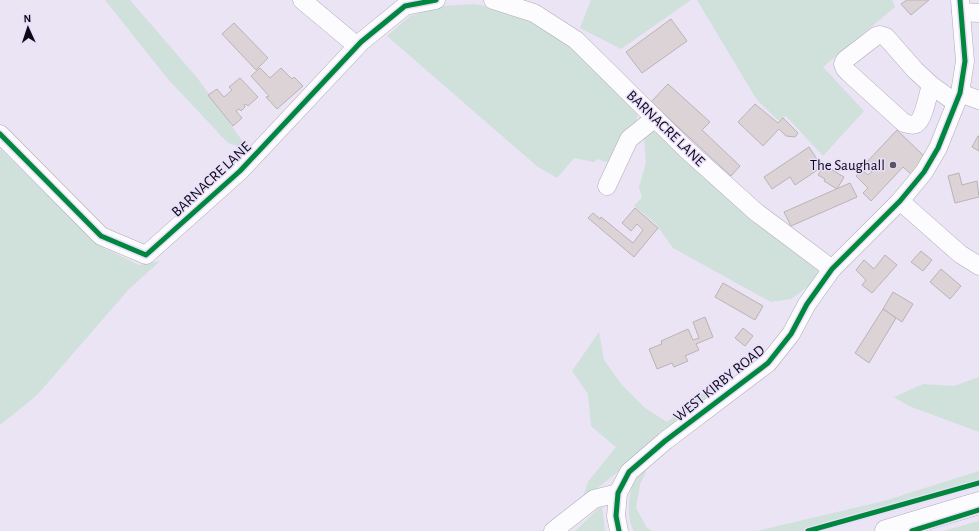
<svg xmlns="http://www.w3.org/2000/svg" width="979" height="531" font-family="'Alegreya Sans',sans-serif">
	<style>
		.green { fill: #d0e0da }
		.building { fill: #dbd3d6; stroke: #bbb3b6 }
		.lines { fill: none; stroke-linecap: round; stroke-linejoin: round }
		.minor-casing { stroke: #b0abb9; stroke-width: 19 }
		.major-casing { stroke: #b0abb9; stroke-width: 23 }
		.minor { stroke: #fcfbfe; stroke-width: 18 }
		.major { stroke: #fcfbfe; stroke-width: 22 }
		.cycleway-casing { stroke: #e8defb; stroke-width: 8 }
		.cycleway { stroke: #00873e; stroke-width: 5 }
		.poi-dot { fill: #5a5663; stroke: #e8defb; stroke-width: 1.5 }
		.labels { text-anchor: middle; stroke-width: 3; stroke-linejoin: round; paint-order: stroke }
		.street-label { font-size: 15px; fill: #0d0914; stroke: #e8defb }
		.poi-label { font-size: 15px; fill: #0d0914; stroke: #e8defb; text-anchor: end }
	</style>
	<rect width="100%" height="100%" fill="#eae4f5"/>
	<g class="green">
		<polygon points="105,0 130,0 198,79 248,149 228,143 168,79"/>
		<polygon points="591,0 691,0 621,49 580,28"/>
		<polygon points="697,0 892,0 895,7 823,67 864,111 823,156 786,116 779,121 757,100"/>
		<polygon points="474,4 502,9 548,30 596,68 637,114 637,127 610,163 597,159 594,162 574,158 557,178 538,167 387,36 410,16 443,6"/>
		<polygon points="652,131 665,136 818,267 817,280 791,299 771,302 673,248 656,224 634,206 642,197 639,187 646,163 644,137"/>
		<polygon points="0,149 36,184 104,248 139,265 160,261 129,289 37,395 0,425"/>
		<polygon points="599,332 604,360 622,385 645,408 667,422 718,382 734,381 582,500 588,482 616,447 591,426 588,394 572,371"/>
		<polygon points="979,377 979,432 909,406 894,397 923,384 954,386"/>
		<path d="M650,462L640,485L636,508L647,528L653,531H634C625,516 629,487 638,472C641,468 646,465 650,462Z"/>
		<polygon points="979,471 979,481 888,511 819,531 757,531 884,501"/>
		<polygon points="602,507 605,531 575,531 598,509"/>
		<polygon points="979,521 979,531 943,531"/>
	</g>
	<g class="building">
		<polygon points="907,0 929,0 911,15 901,4"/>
		<polygon points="671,19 687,41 642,73 626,52"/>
		<polygon points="234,23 268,58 256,70 222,34"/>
		<polygon points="260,68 270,78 281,68 292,79 294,77 303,86 277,109 266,97 269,96 251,76"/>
		<polygon points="240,78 258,97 248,106 246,104 244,105 245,107 241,111 239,109 236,111 242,118 233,126 208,95 217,89 224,97 232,90 229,87"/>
		<polygon points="668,84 710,122 702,130 740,166 731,176 651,102"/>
		<polygon points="755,104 778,123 783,118 798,133 795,137 786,136 779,129 763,146 738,122"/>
		<polygon points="897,130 926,158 911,174 903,167 871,201 863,193 868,188 856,176 862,170 868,175 872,171 865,164"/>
		<polygon points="978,136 979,136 979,151 972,147"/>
		<polygon points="809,147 822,167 795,185 790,177 772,189 764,177"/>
		<polygon points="824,165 844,177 837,189 824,181 825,179 818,175"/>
		<polygon points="959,173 962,185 977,181 979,197 955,203 948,176"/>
		<polygon points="850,183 857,197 791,226 784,212"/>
		<polygon points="635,208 658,228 634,257 588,218 593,213 600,219 601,217 633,243 643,230 637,224 631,231 622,223"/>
		<polygon points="921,251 932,260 923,271 911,262"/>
		<polygon points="885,255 897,265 872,293 862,285 866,280 856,270 864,260 874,269"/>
		<polygon points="941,269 961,286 950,299 930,282"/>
		<polygon points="723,283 763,306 755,320 715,297"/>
		<polygon points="893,292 913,304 902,322 883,309"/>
		<polygon points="883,309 896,318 869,363 855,353"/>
		<polygon points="705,317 713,337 696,344 699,350 685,356 688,361 674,367 672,363 657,369 649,349 662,344 661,341 688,329 693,340 699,338 693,322"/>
		<polygon points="743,328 753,336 745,346 735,338"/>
	</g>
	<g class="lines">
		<g class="minor-casing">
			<g id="minor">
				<polyline points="302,0 357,46"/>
				<polyline points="493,0 534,13 576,40 687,150 756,212 832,269"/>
				<polyline points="961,12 979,13"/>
				<path d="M931,85C928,94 924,119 916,124C912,126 908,124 904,123L849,73L845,69L843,64L845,60L876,36L880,35L886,37L915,70L931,85L956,103"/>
				<polyline points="960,93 979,100"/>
				<polyline points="0,134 101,236 146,255 240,171 361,42 405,6 436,0"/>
				<polyline points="607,186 629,139 655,118"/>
				<polyline points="900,201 960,254 979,266"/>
				<polyline points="553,531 594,499 618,493"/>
				<polyline points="619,531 616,516 618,493 629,472 665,441 768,363 791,334 807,304 832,269 900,201 924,172 938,148 960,93 965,61 960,0"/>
			</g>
		</g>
		<g class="major-casing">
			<polyline id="major" points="886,531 979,503"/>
		</g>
		<use href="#minor" class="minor"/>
		<use href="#major" class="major"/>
		<g class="cycleway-casing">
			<g id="cycleway">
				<polyline points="0,134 101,236 146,255 240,171 361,42 405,6 436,0"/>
				<polyline points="619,531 616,516 618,493 629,472 665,441 768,363 791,334 807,304 832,269 900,201 924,172 938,148 960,93 965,61 960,0"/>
				<polyline points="808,531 979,483"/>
				<polyline points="912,531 979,510"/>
			</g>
		</g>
		<use href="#cycleway" class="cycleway"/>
	</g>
	<circle class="poi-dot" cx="893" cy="165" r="4"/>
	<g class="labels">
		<g class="street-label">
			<text transform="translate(666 128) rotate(44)" y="5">BARNACRE LANE</text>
			<text transform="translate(211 179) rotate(-43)" y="5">BARNACRE LANE</text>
			<text transform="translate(719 383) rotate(-39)" y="5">WEST KIRBY ROAD</text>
		</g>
		<g class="poi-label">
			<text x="885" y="170">The Saughall</text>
		</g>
	</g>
	<g transform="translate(28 28) rotate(357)" stroke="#e8defb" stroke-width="3" paint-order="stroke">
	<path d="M0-3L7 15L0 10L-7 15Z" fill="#0d0914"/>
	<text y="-6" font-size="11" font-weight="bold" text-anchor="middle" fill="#0d0914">N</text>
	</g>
</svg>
